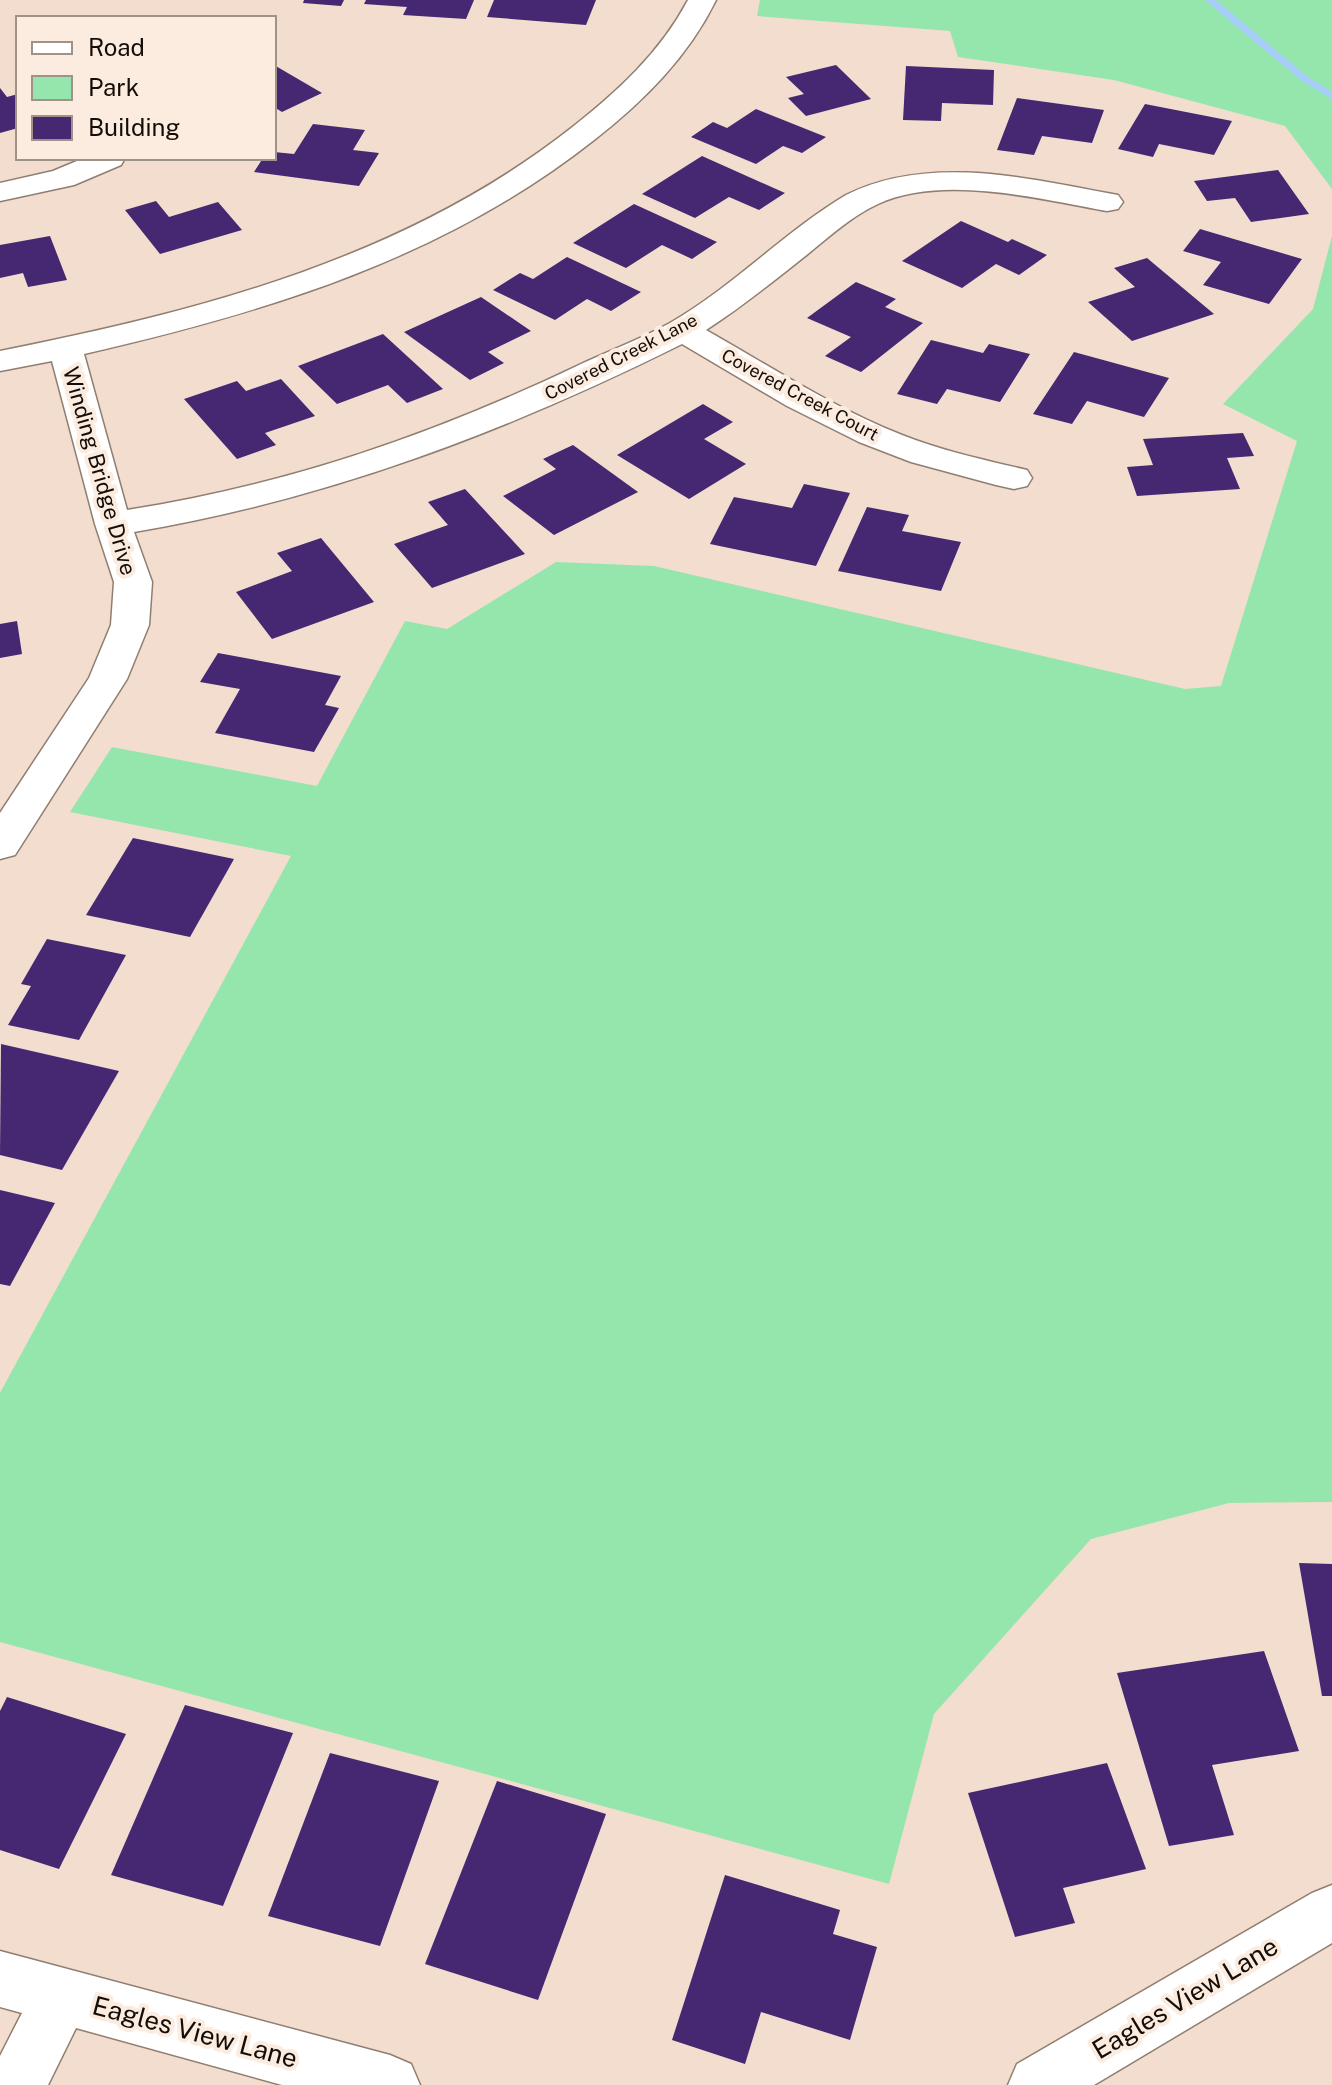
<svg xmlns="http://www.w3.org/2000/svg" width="1332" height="2085" font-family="'Public Sans',sans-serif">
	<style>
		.green { fill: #95e6ad }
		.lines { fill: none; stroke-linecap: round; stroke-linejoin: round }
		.stream { fill: #a7cefa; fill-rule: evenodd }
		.building { fill: #452772 }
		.minor-casing { stroke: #907e70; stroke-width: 3 }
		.minor { fill: #fff; fill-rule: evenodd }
		.labels { text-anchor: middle; stroke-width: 8; stroke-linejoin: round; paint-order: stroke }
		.far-street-label { font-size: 18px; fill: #130d08; stroke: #fcebdf }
		.street-label { font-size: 22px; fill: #130d08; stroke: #fcebdf }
		.near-street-label { font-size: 26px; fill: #130d08; stroke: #fcebdf }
	</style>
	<rect width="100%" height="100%" fill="#f2ddce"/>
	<g class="green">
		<polygon points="760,0 1332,0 1332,189 1285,126 1114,80 958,57 950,31 757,16"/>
		<polygon points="1332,236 1332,1502 1229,1503 1091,1539 934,1714 889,1884 0,1642 0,1393 291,856 70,812 112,747 317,786 405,621 447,629 556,562 654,566 1185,689 1221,686 1297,441 1223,404 1313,309"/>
	</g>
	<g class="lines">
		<polygon class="stream" points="1205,0 1216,0 1308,77 1332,92 1332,99 1302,81"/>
	</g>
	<g class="building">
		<polygon points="304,0 344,0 341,6 303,3"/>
		<polygon points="366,0 474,0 466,19 403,15 407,7 364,4"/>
		<polygon points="494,0 596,0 586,25 487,17"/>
		<polygon points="274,65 322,93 282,112 274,107"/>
		<polygon points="836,65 871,99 806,116 788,98 804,94 786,77"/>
		<polygon points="906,66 994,70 993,105 942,103 941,121 903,120"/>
		<polygon points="0,88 7,97 18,94 18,128 0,133"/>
		<polygon points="1017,98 1104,110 1092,143 1042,136 1034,155 997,150"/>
		<polygon points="1145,104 1232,121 1214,155 1159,144 1153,157 1118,149"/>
		<polygon points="756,109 826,137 802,153 783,146 756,164 691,137 713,122 727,128"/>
		<polygon points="313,124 365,130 353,150 379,153 359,186 254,172 263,158 274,158 274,152 294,154"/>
		<polygon points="702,156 785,193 759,210 729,197 695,218 642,194"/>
		<polygon points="1278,170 1309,214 1251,222 1235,198 1207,201 1194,181"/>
		<polygon points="156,201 169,217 218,202 242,230 160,254 125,210"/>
		<polygon points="634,204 717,242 692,259 662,245 626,268 573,243"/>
		<polygon points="961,221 1008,242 1012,239 1047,255 1019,275 996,264 962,288 902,261"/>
		<polygon points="1200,229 1302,259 1269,304 1203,285 1221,262 1183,251"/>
		<polygon points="50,236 67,280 28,287 23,273 0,278 0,245"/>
		<polygon points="567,257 641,292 611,311 587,299 555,320 493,290 520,273 533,279"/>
		<polygon points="1147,258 1214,314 1132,341 1088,302 1135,287 1114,268"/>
		<polygon points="856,282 896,299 885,307 923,323 861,372 825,356 851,337 807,318"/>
		<polygon points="481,297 531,331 488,352 504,363 470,380 404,332"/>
		<polygon points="383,334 443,389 407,403 388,385 337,404 298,366"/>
		<polygon points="931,340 983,353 989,344 1030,354 1000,402 947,389 937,404 897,394"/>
		<polygon points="1074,352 1169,378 1144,417 1087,401 1072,424 1033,414"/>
		<polygon points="281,379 315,416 265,433 276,445 237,459 184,399 237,381 246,391"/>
		<polygon points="703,404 733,422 704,439 746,464 689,499 617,455"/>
		<polygon points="1243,433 1254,456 1227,458 1240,489 1137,496 1127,467 1153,465 1143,439"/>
		<polygon points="573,445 638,492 554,535 503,496 556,469 543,459"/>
		<polygon points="804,484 850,493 816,566 710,544 734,497 792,508"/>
		<polygon points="465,489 525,554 432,588 394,544 448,525 428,502"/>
		<polygon points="867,507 909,515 902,531 961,542 941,591 838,571"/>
		<polygon points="321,538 374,602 272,639 236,592 292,571 277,553"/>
		<polygon points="17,621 22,654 0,658 0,624"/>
		<polygon points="218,653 341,676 325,705 339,708 314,752 215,733 240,689 200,682"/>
		<polygon points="133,838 234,859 190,937 86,915"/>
		<polygon points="47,939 126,955 79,1040 8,1025 31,986 21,984"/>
		<polygon points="1,1044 119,1071 62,1170 0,1155"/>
		<polygon points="0,1190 55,1203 10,1286 0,1284"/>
		<polygon points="1299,1563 1332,1564 1332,1696 1322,1696"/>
		<polygon points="1264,1651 1299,1751 1212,1765 1234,1835 1169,1846 1117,1673"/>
		<polygon points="7,1697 126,1734 59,1869 0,1850 0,1711"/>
		<polygon points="185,1705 293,1733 223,1906 111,1875"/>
		<polygon points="330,1753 439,1781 380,1946 268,1916"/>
		<polygon points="1107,1763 1146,1869 1063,1888 1075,1923 1015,1937 968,1793"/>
		<polygon points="497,1781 606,1814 538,2000 425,1964"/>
		<polygon points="725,1875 840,1910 833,1934 877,1947 850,2040 761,2012 745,2064 672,2040"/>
	</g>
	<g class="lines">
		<g class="minor-casing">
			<g id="minor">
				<path d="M688,0H716C688,57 644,101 594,140C445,258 267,312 84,354L127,510C290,484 433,435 581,364C611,350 641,339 670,323C733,287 784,232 846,195C927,155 1022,177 1107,193L1118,195L1123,202L1118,209L1107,211C1040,199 942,174 878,204C852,216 831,235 809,253C775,280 742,307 706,330C770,366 833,408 902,435C942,451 985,460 1027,470L1032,478L1027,486L1014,489L996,485L911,462L859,442L787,406L682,344C505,432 329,499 134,532L152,582L149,625L127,679L15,855L0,859V813L89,678L111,625L114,582L95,524L52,361L0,371V351C202,311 405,258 570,129C617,92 660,53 688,0Z"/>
				<polygon points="84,158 125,158 121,165 74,185 0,201 0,183 53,171"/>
				<polygon points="1332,1885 1332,1943 1094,2085 1008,2085 1017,2064 1312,1893"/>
				<polygon points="0,1951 390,2055 411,2064 420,2085 282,2085 76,2028 48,2085 0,2085 0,2056 22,2013 0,2007"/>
			</g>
		</g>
		<use href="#minor" class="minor"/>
	</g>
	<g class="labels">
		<g class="far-street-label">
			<text transform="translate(621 357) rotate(-27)" y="6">Covered Creek Lane</text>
			<text transform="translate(800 395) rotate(28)" y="6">Covered Creek Court</text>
		</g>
		<g class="street-label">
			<text transform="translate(100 471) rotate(74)" y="8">Winding Bridge Drive</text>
		</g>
		<g class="near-street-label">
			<text transform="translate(1185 1998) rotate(-31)" y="9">Eagles View Lane</text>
			<text transform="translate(195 2032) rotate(15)" y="9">Eagles View Lane</text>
		</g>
	</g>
	<rect x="16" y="16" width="260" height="144" fill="#fcebdf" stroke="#9f9289" stroke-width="2"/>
	<rect x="32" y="42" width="40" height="12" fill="#ffffff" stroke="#9f9289" stroke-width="2"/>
	<text x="88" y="56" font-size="24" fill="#130d08">Road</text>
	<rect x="32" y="76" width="40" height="24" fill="#95e6ad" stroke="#9f9289" stroke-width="2"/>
	<text x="88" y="96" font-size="24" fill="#130d08">Park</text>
	<rect x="32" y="116" width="40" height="24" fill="#452772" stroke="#9f9289" stroke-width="2"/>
	<text x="88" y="136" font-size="24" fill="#130d08">Building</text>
</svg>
